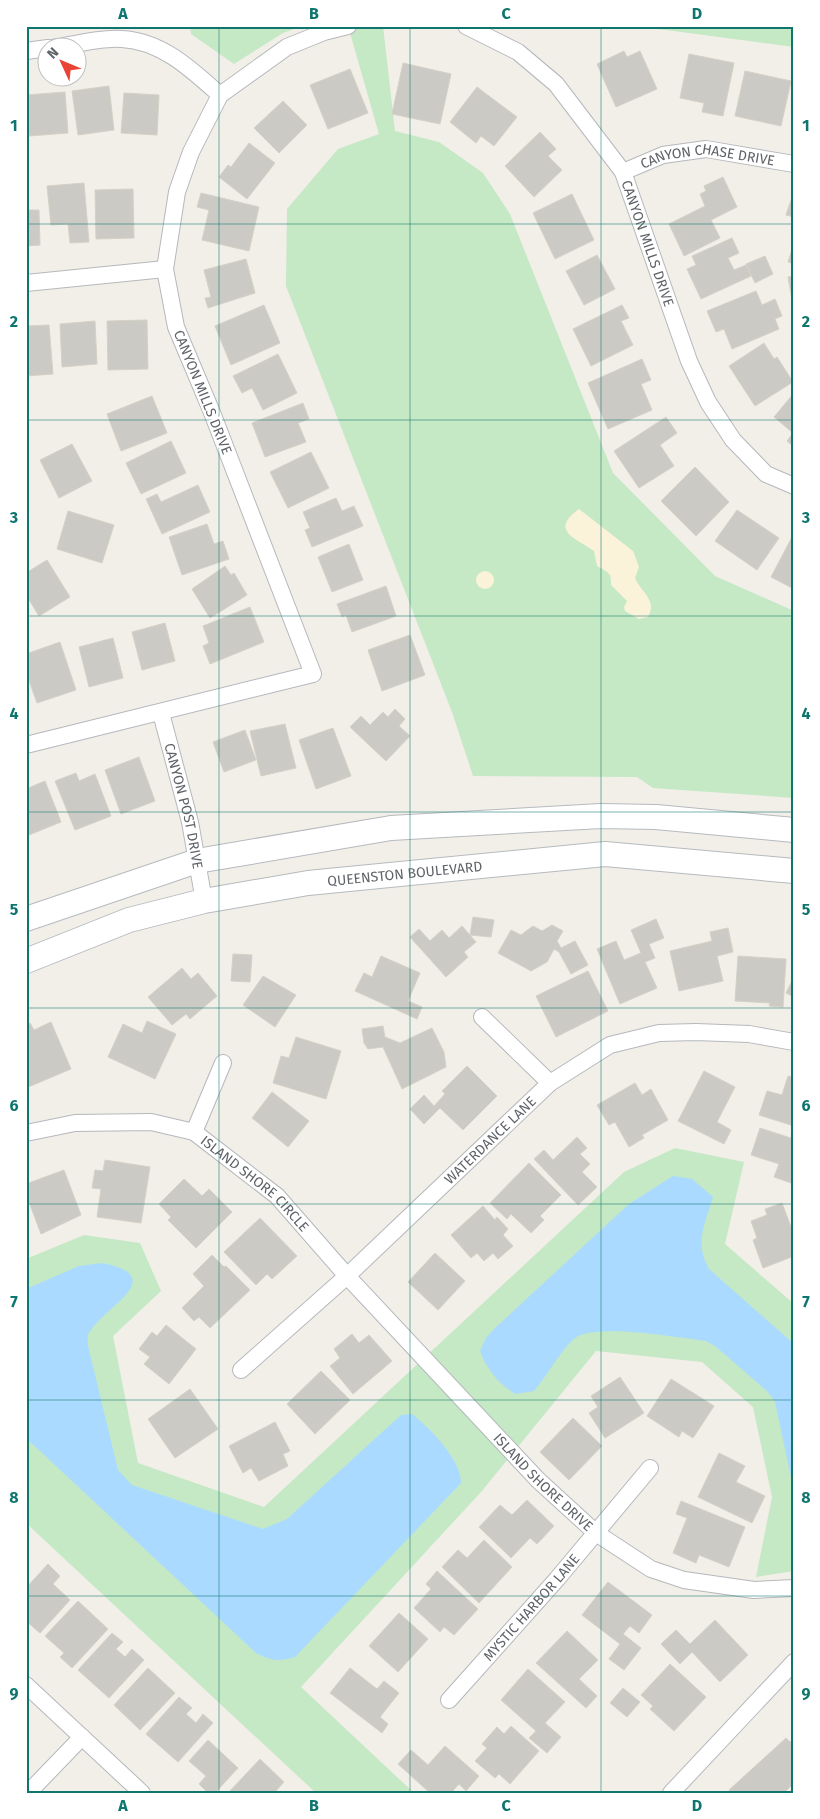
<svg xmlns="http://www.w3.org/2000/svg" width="820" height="1819" font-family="'Fira Sans',sans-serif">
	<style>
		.green { fill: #c5e8c5 }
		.sand { fill: #fbf3d9 }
		.water { fill: #aadaff }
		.building { fill: #cccac5; stroke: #d6d1c6 }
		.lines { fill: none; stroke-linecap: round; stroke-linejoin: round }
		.minor-casing { stroke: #b5b8bc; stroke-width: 18 }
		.secondary-casing { stroke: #b6babf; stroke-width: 26 }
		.minor { stroke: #fff; stroke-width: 16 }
		.secondary { stroke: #fff; stroke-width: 24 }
		.grid { fill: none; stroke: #0f766e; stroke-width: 1; stroke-opacity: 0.55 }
		.labels { text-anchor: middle; stroke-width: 4.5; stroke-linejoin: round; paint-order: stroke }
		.street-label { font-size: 14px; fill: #5f6368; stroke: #fff }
		.neatline { fill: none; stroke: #0f766e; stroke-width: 2 }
		.grid-label { font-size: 16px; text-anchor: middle; font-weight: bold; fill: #0f766e }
	</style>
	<rect width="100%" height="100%" fill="#f1efe8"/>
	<g class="green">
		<polygon points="190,26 302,26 283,33 234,64 191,34"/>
		<polygon points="348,26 383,26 395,131 439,142 483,173 510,214 613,473 715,576 794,611 794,798 653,788 637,777 473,776 452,712 286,286 287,209 338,149 379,134"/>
		<polygon points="636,26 794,26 794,47"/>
		<polygon points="675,1148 744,1162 725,1244 794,1304 794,1571 756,1577 772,1497 753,1407 702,1362 596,1351 481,1492 301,1687 414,1793 316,1793 26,1523 26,1259 84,1235 140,1243 161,1291 113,1336 138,1463 264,1507 624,1172"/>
	</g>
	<g class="sand">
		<path d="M579,509L633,551L639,567L635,578C641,592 658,601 648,617L639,619L625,611L624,607L627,601L611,585C612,572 607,572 597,566L594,551C578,539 548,531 579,509Z"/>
		<circle cx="485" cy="580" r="9"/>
	</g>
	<g class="water">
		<path d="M673,1176L692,1179L713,1197C705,1224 694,1242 709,1269L794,1344V1491L775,1402L768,1392L715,1346L706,1341C679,1338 592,1322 574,1339C561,1350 547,1376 534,1391L515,1394C498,1383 487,1370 480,1351L486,1338L494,1329L629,1204Z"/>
		<path d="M102,1263C174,1277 98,1310 88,1335C87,1339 88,1346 89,1350L118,1470L132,1485L263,1529L287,1519L401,1415L412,1414C429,1427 462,1461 461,1483L295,1657C279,1662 271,1661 256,1653L26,1438V1289L79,1266Z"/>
	</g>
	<g class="building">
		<polygon points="624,51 627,57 640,51 657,89 616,107 597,64"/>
		<polygon points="689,54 734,63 723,116 702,112 704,103 680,98"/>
		<polygon points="403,63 451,74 440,124 392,114"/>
		<polygon points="350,69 368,113 328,129 310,85"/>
		<polygon points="745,71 791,81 781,126 735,116"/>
		<polygon points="109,86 114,130 78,135 72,91"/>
		<polygon points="477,87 517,117 494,146 481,136 476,143 450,122"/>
		<polygon points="65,92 68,133 29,136 26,95"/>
		<polygon points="124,93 159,95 157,135 121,133"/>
		<polygon points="283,101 307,125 279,153 254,128"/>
		<polygon points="540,132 556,149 548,156 562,170 534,197 505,166"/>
		<polygon points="249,143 275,163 247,199 219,177 228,165 231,167"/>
		<polygon points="723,177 737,207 711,220 720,238 684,256 669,224 705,206 700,194 706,191 704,186"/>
		<polygon points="84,183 89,242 70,243 68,224 51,225 47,186"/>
		<polygon points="133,189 134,238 96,239 95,190"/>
		<polygon points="201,193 259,207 249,251 202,240 209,210 197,207"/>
		<polygon points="572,194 594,240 555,259 533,213"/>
		<polygon points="792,197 794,198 794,217 786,215"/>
		<polygon points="26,210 39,210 40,245 26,246"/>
		<polygon points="732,238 739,253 728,258 734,270 746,265 751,276 701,299 687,269 696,265 692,256"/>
		<polygon points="793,246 794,246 794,264 788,262"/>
		<polygon points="597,255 615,289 584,305 566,271"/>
		<polygon points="765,256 773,274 755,283 746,264"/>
		<polygon points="246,259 255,293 208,308 205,298 211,297 204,270"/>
		<polygon points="794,276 794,305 793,305 788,277"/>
		<polygon points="756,291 762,305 775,299 782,316 775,319 779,329 732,349 724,329 716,332 707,311"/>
		<polygon points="264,305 280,343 231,365 215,326"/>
		<polygon points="622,305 629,318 621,321 633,345 591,366 573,329"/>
		<polygon points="147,320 148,369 108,370 107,321"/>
		<polygon points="95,321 97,364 62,367 60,324"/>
		<polygon points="49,325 53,374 26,376 26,326"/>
		<polygon points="764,343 774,359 777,357 793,382 755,406 729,366"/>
		<polygon points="278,354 297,393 263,410 252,388 242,393 233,376"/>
		<polygon points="642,359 651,380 641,384 652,410 608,429 588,383"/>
		<polygon points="794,393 794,447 787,441 793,433 774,417"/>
		<polygon points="152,396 167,433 121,451 107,414"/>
		<polygon points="303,403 309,419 298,423 306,442 265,457 252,423"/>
		<polygon points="666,417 677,433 660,445 674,466 639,488 614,451"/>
		<polygon points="171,441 186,473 141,494 126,463"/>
		<polygon points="72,444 92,481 59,498 40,460"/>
		<polygon points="311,452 329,488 288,508 270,472"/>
		<polygon points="695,467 729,502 696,536 661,501"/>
		<polygon points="198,485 210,512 162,534 146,499 157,494 161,502"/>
		<polygon points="336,498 342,511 354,506 363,526 312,547 305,530 310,528 303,512"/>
		<polygon points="737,510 779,538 757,570 715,541"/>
		<polygon points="68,511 114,525 102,563 57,549"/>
		<polygon points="207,524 214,544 223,541 229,559 182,575 169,537"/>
		<polygon points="792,537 794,538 794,589 771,577"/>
		<polygon points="349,544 363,580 332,592 318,557"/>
		<polygon points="47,560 70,597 39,616 26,595 26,573"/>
		<polygon points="225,566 231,575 234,573 247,595 210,618 192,589"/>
		<polygon points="386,586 396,616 352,632 346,615 342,617 337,604"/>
		<polygon points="250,607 264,642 210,664 203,646 209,643 203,626"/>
		<polygon points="165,623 175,661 142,670 132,632"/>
		<polygon points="410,635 425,675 382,691 368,650"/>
		<polygon points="113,638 123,678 89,687 79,647"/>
		<polygon points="60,642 76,690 37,703 26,672 26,654"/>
		<polygon points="395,709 405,719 399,726 410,736 386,761 350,727 361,716 370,725 383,712 388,717"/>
		<polygon points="285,724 296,768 261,776 250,731"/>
		<polygon points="333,728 351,776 316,789 299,740"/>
		<polygon points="245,730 256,760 224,772 213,742"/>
		<polygon points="139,757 155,801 121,814 105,770"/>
		<polygon points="76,773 79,781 95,774 111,816 75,830 55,781"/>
		<polygon points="45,781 61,822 29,835 26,828 26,789"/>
		<polygon points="473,917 494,920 491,937 470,935"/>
		<polygon points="656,919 664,938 649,944 655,958 645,962 657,988 620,1004 597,949 616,941 624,960 641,953 631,930"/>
		<polygon points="552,925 563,931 557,941 561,948 575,941 588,965 571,974 559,952 554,949 547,962 531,971 498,953 511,930 521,935 533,926 542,931"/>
		<polygon points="462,926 476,942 464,952 468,957 446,977 410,937 419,929 430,941 442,930 449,938"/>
		<polygon points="728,928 733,952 717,956 723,981 679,991 670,951 712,941 710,932"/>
		<polygon points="233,954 252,955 250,982 231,981"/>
		<polygon points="381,956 420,973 408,1001 422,1007 417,1019 355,991 364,973 372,977"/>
		<polygon points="738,956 786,959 783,1007 769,1006 770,1003 735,1001"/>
		<polygon points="182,968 191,979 198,973 217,996 190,1019 186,1014 172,1025 148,997"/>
		<polygon points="588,971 608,1011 556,1037 536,996"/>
		<polygon points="263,976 296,995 275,1027 243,1005"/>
		<polygon points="794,977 794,997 786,993"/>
		<polygon points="147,1021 176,1034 155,1079 108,1057 123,1024 142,1033"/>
		<polygon points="51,1022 71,1069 26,1088 26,1025 30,1023 34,1030"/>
		<polygon points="383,1026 385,1037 400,1043 432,1028 444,1052 446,1067 402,1089 383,1047 368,1049 364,1043 362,1029"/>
		<polygon points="296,1037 341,1051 326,1099 273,1083 281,1056 289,1058"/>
		<polygon points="467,1066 497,1096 463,1130 440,1108 424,1124 410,1109 424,1095 434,1106 445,1094 442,1091"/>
		<polygon points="704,1071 735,1087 717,1122 731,1130 724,1144 678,1121"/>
		<polygon points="788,1076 794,1078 794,1126 759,1115 767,1091 782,1095"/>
		<polygon points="635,1083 642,1095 651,1089 668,1120 642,1135 644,1138 629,1147 615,1122 609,1125 597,1105"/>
		<polygon points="272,1092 309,1121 288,1147 252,1118"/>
		<polygon points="760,1128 794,1139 794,1184 774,1177 779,1164 751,1155"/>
		<polygon points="577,1137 587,1148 580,1154 590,1164 582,1172 597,1187 578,1205 534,1159 544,1150 553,1160"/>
		<polygon points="105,1160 150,1167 141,1223 97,1217 101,1189 92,1188 95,1170 103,1171"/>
		<polygon points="529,1163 561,1195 540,1216 544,1220 531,1233 511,1214 507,1219 490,1203"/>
		<polygon points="64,1170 81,1215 41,1234 26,1194 26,1184"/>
		<polygon points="184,1179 202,1196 209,1189 232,1212 196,1248 168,1220 171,1217 159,1204"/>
		<polygon points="782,1203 794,1235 794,1256 763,1268 753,1240 757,1238 751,1221 767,1215 765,1209"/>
		<polygon points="483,1206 495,1220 497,1217 508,1229 503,1235 513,1246 498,1259 493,1253 484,1261 477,1253 471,1258 451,1235"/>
		<polygon points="260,1218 297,1256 272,1279 267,1274 256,1285 224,1252"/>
		<polygon points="435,1253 465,1281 438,1310 408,1282"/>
		<polygon points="212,1255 224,1267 226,1266 250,1290 210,1328 199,1317 194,1321 182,1308 204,1286 193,1274"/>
		<polygon points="166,1325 196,1349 169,1384 144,1364 150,1357 139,1349 152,1332 157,1336"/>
		<polygon points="352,1334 359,1343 369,1335 392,1361 353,1394 330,1366 340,1358 334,1349"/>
		<polygon points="321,1371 350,1400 315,1434 287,1404"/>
		<polygon points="620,1377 644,1413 605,1438 589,1413 598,1407 591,1396"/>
		<polygon points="671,1379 714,1406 693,1438 682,1431 679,1437 647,1416"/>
		<polygon points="190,1389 218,1429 175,1458 148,1419"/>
		<polygon points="573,1418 602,1446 569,1480 540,1452"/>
		<polygon points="275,1422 290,1451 283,1454 288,1466 259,1481 251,1468 243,1473 229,1446"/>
		<polygon points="719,1453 745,1466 736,1482 765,1496 752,1523 698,1497"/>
		<polygon points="527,1500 554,1526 537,1544 530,1538 511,1558 479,1527 500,1505 512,1515"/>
		<polygon points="681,1501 745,1527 729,1567 699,1555 696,1563 673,1553 687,1518 676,1514"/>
		<polygon points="484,1540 512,1567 479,1603 442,1567 458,1550 467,1558"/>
		<polygon points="48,1564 60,1576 53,1584 70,1600 40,1633 26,1621 26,1588"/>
		<polygon points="437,1571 478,1609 454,1635 444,1627 440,1632 414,1608 431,1589 426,1584"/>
		<polygon points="608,1582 652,1615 639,1633 630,1626 623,1634 641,1648 624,1670 609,1659 620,1644 582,1615"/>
		<polygon points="78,1601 108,1629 72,1668 60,1657 64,1653 45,1636"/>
		<polygon points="399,1613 428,1639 398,1672 369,1646"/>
		<polygon points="715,1620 748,1655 720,1682 692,1652 680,1664 661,1644 676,1630 690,1644"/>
		<polygon points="567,1631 598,1660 579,1679 597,1696 586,1708 536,1663"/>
		<polygon points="112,1633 123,1642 116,1649 125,1657 132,1649 144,1660 109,1698 78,1670"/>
		<polygon points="670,1664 706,1697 674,1731 650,1709 653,1706 641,1695"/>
		<polygon points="148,1668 175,1693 140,1730 114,1705"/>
		<polygon points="350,1668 377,1689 384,1681 399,1693 380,1717 388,1724 382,1733 330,1693"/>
		<polygon points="528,1669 565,1702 545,1723 561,1737 547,1753 529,1738 536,1731 501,1700"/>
		<polygon points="623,1688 640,1702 627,1717 610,1703"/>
		<polygon points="179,1697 192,1708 186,1714 196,1723 203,1714 213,1723 178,1762 146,1734"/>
		<polygon points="511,1726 539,1751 510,1784 499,1774 495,1778 475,1761 487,1748 482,1744 497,1727 504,1734"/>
		<polygon points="786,1738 790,1742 794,1738 794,1790 791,1786 786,1791 788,1793 731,1793 729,1790"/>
		<polygon points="208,1740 238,1768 215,1793 208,1793 199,1784 206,1776 189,1761"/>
		<polygon points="445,1746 479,1776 466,1791 459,1784 451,1793 430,1793 398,1764 411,1750 428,1765"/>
		<polygon points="260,1759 284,1782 274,1793 228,1793"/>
	</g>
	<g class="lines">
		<g class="minor-casing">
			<g id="minor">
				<path id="s1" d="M466,26L518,52L556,84L623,172L689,361L708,402L733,440L766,474L794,486"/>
				<path d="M53,48C72,45 103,37 122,39C162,41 192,70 220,95"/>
				<polyline points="26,51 48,48"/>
				<path id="s2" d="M623,172L663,155L706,149L794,164"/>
				<polyline points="26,283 165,269"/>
				<path id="s3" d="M161,713L190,822L204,901"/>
				<polyline points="26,745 313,674 211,410 176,327 165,269 177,192 191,152 220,95 287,47 324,32 348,26"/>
				<polyline points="482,1017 550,1083"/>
				<polyline points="194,1132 223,1063"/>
				<path id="s4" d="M26,1133L75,1123L151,1122L194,1132L277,1196L347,1276L538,1480L596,1533L651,1569L684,1580L754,1590L794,1588"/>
				<path id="s5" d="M241,1370L347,1276L550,1083L610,1045L659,1033L696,1032L749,1034L794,1042"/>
				<polyline points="26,1685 142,1793"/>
				<path id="s6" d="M449,1700L557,1579L650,1468"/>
				<polyline points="28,1793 82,1737"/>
				<polyline points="671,1793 794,1662"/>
			</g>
		</g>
		<g class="secondary-casing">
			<g id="secondary">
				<polyline points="26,919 197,861 391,828 601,816 656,817 794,830"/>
				<path id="s7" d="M26,961L129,920L204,901L308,883L605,854L794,871"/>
			</g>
		</g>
		<use href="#minor" class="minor"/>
		<use href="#secondary" class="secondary"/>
	</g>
	<path class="grid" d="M219,26V1793M410,26V1793M601,26V1793M26,224H794M26,420H794M26,616H794M26,812H794M26,1008H794M26,1204H794M26,1400H794M26,1596H794"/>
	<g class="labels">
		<g class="street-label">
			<text dy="5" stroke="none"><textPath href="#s2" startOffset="88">CANYON CHASE DRIVE</textPath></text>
			<text dy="5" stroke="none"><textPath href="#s1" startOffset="294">CANYON MILLS DRIVE</textPath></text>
			<text transform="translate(203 392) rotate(68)" y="5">CANYON MILLS DRIVE</text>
			<text dy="5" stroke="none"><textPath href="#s3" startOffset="96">CANYON POST DRIVE</textPath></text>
			<text dy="5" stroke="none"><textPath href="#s7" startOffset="391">QUEENSTON BOULEVARD</textPath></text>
			<text dy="5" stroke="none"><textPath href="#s5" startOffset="339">WATERDANCE LANE</textPath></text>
			<text dy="5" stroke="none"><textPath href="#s4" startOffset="250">ISLAND SHORE CIRCLE</textPath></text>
			<text dy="5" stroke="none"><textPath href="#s4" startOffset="666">ISLAND SHORE DRIVE</textPath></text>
			<text dy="5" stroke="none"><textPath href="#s6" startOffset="124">MYSTIC HARBOR LANE</textPath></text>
		</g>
	</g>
	<rect width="820" height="1819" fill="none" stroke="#ffffff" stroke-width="55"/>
	<g transform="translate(62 62) rotate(314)"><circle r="24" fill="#ffffff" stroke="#bfc1c3"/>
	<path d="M0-4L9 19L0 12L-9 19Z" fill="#ea4335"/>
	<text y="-8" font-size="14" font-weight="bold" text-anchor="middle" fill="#5f6368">N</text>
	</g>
	<rect x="28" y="28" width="764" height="1764" class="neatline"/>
	<g class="grid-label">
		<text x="123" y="19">A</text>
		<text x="314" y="19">B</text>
		<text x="506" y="19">C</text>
		<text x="697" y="19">D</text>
		<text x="14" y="131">1</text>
		<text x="806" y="131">1</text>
		<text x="14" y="327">2</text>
		<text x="806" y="327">2</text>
		<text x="14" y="523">3</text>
		<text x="806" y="523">3</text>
		<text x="14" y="719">4</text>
		<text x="806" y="719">4</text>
		<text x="14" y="915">5</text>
		<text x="806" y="915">5</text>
		<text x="14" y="1111">6</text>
		<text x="806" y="1111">6</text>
		<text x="14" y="1307">7</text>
		<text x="806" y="1307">7</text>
		<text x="14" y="1503">8</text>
		<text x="806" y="1503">8</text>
		<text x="14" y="1699">9</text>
		<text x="806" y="1699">9</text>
		<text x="123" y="1811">A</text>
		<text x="314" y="1811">B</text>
		<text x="506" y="1811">C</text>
		<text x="697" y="1811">D</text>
	</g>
</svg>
